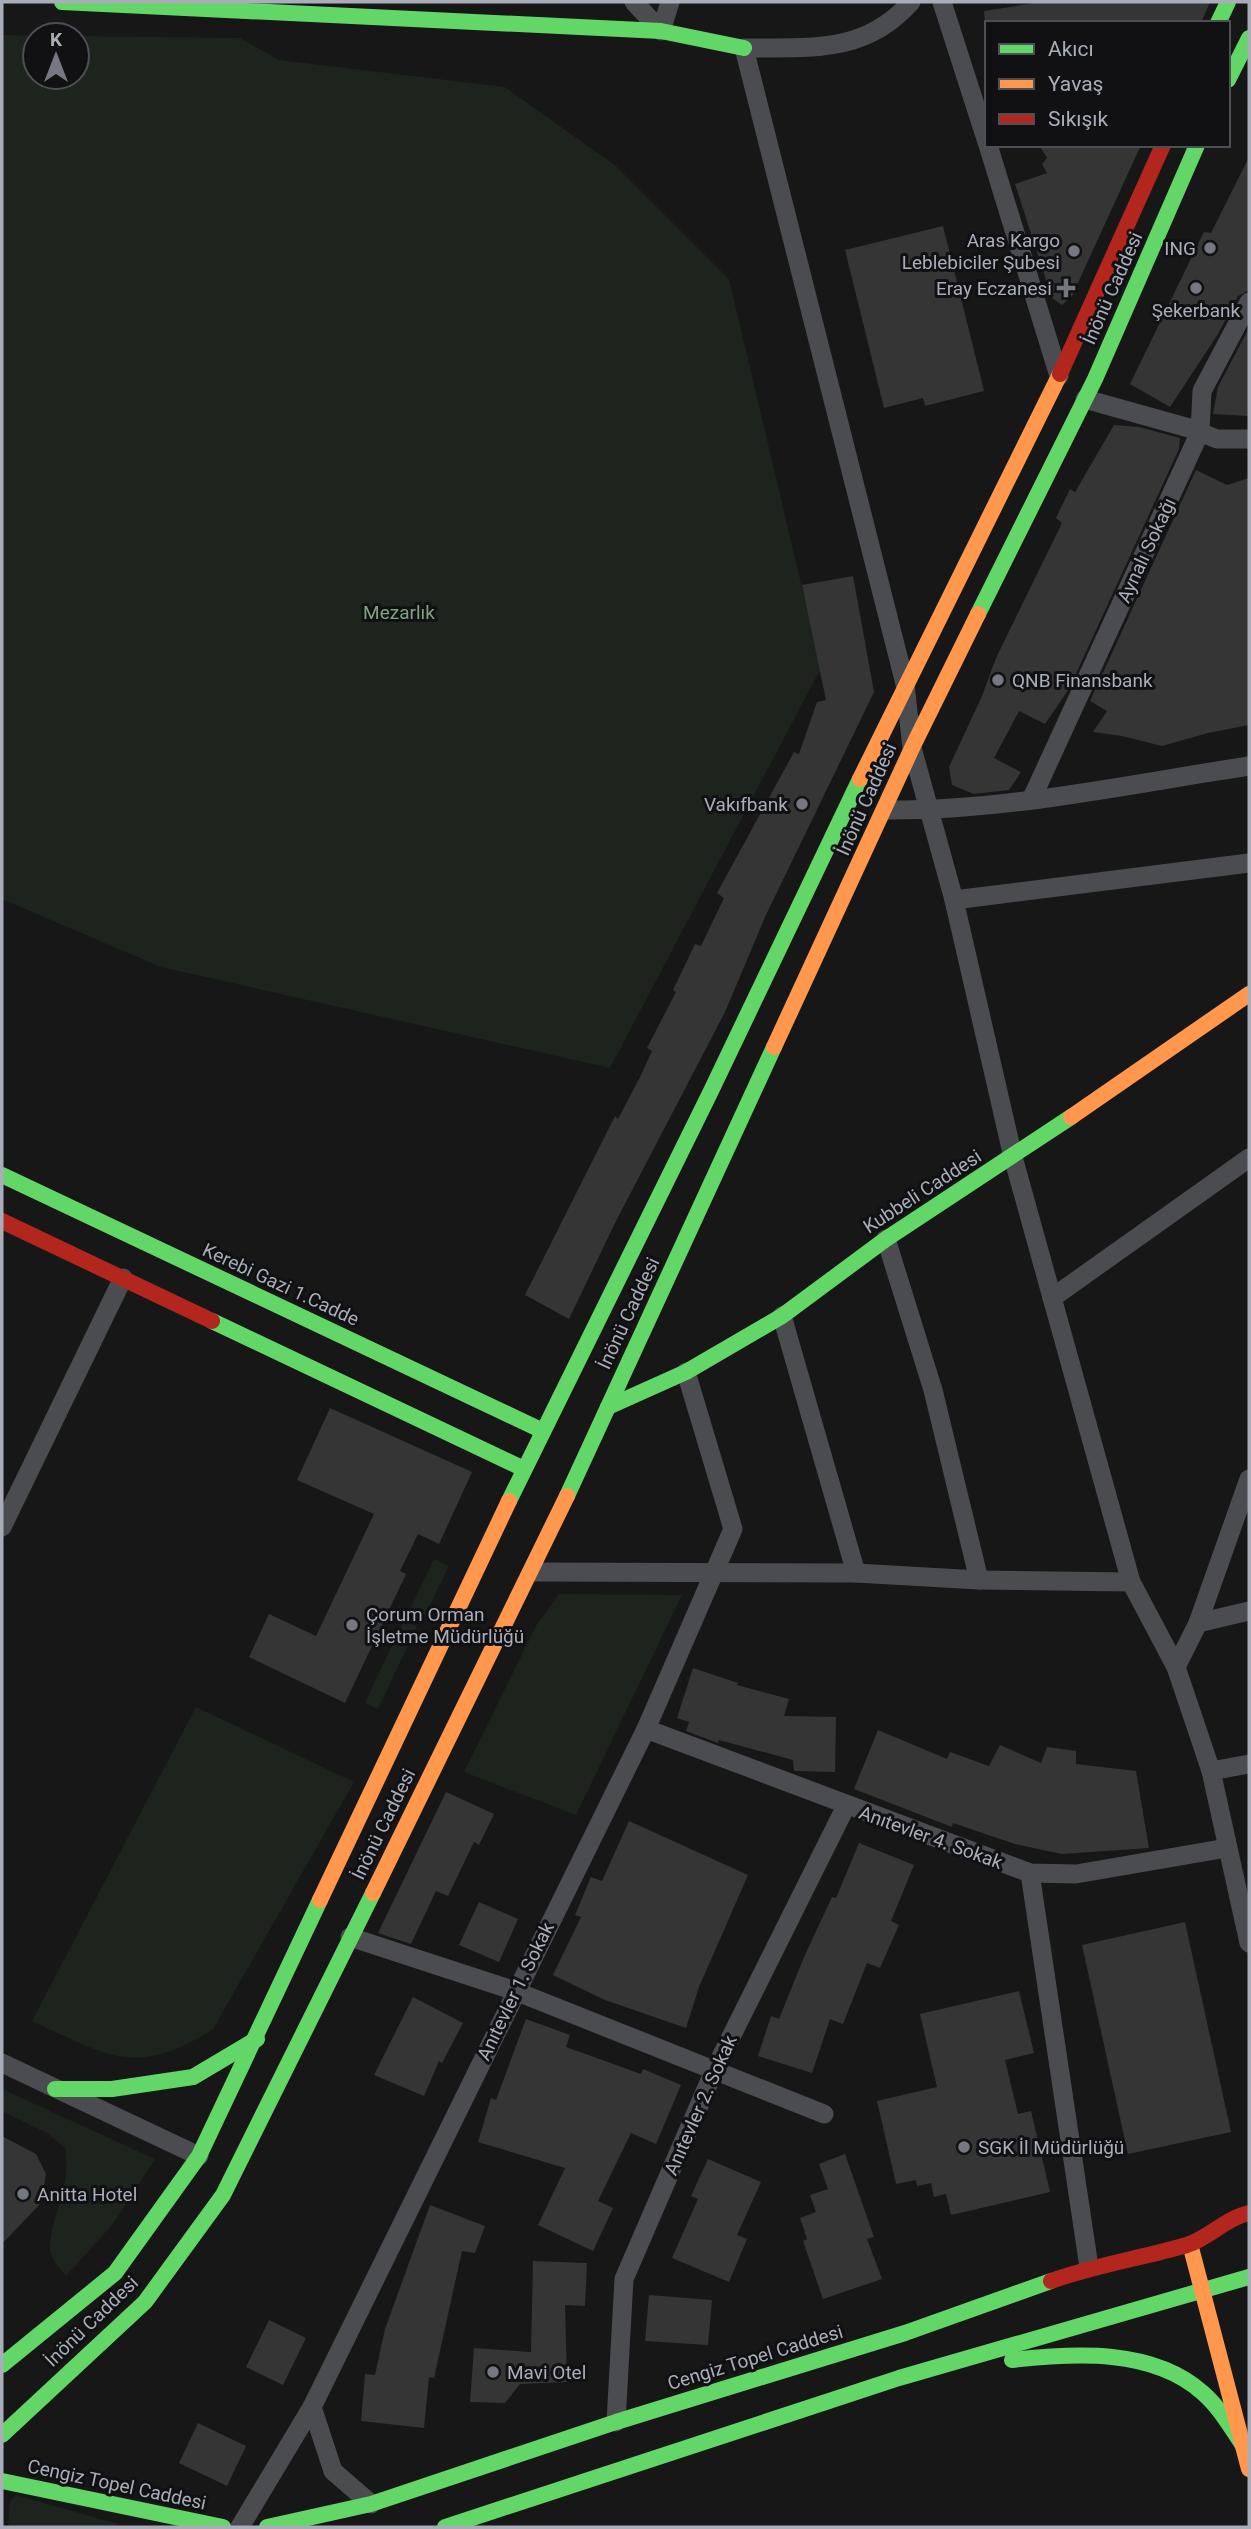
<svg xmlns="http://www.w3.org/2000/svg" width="1251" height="2529" font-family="Roboto,sans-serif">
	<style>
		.green { fill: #1d241e }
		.building { fill: #353536 }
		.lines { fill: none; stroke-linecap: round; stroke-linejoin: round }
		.street { stroke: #4b4c50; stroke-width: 19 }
		.fast { stroke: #63d668; stroke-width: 16 }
		.slow { stroke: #ff974d; stroke-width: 16 }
		.jam { stroke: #b3261e; stroke-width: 16 }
		.poi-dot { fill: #757880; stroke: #111113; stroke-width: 2.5 }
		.labels { text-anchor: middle; stroke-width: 6; stroke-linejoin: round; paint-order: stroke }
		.poi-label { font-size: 19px; fill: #a8adb8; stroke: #111113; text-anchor: start }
		.street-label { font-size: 19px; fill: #a8adb8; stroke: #111113 }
		.park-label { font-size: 19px; fill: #7fa381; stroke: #111113 }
	</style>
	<rect width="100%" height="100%" fill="#171717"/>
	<g class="green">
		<polygon points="2,35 35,36 35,77 77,77 77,36 240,38 279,60 505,87 616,166 729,279 821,668 610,1068 161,967 2,899"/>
		<polygon points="434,1559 449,1566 423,1619 408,1613"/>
		<polygon points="559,1594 682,1595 576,1815 464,1772 536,1626"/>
		<polygon points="404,1620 417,1626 378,1709 365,1703"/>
		<path d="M196,1707L354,1782L213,2029C135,2079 107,2055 32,2021Z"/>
		<path d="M2,2089L155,2159L112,2225L66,2276C60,2268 50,2259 50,2247C52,2211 72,2188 65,2148L47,2133L2,2111Z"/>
		<polygon points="16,2495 118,2524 117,2527 8,2527 10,2501"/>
	</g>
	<g class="building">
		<polygon points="1041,2 1210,2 1201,23 985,23 984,11"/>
		<polygon points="1039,145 1141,145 1072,296 1062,305 1052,298 1015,184 1047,173 1042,164 1047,158"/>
		<polygon points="1249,157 1249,290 1238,296 1218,334 1170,407 1130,384 1204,232 1211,233"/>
		<polygon points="943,226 984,391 925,406 923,398 884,408 845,250"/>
		<polygon points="1249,328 1249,416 1213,414 1218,387"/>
		<polygon points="1114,425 1139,427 1180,438 1179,449 1069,689 1045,724 1019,711 994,758 1021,772 1009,790 974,794 952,785 949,767 982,696 996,658 1062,523 1056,518 1070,489 1075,492"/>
		<polygon points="1196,470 1227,485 1249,478 1249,725 1208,733 1162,746 1122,736 1093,732 1107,711 1090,701"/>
		<polygon points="853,576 874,692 765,917 725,1012 615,1223 569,1319 525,1295 615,1116 618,1119 640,1077 652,1051 647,1048 676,992 673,990 695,944 701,946 724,898 717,893 794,752 799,754 817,702 826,700 802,585"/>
		<polygon points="330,1408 472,1472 439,1544 418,1534 400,1571 406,1574 345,1703 249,1657 269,1614 316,1636 374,1514 297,1480"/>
		<polygon points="693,1668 738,1683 737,1685 789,1699 784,1716 836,1717 835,1772 794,1771 793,1760 719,1740 718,1743 686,1731 689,1722 677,1718"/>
		<polygon points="878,1730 947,1759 950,1752 989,1766 1000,1745 1041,1763 1047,1747 1076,1751 1076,1764 1136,1771 1149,1848 1062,1854 1015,1844 953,1823 952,1827 854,1789"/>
		<polygon points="446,1792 494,1814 479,1845 474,1842 448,1896 436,1891 411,1944 378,1933"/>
		<polygon points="629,1821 748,1875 699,1987 686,2028 605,2000 553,1975 581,1917 575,1915 591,1877 602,1881"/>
		<polygon points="859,1843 914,1865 891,1921 899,1925 880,1968 867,1963 843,2024 830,2019 812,2073 758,2056 771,2016 779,2019 804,1957 832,1897 836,1898"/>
		<polygon points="479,1902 518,1919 499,1962 459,1945"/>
		<polygon points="1185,1922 1231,2132 1128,2154 1082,1945"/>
		<polygon points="1019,1991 1034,2053 1005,2060 1018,2114 1031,2111 1050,2192 951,2215 946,2194 934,2197 931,2183 917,2186 916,2180 896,2184 877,2101 937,2087 920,2014"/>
		<polygon points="413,1997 463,2023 442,2063 439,2061 424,2096 374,2075"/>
		<polygon points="526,2019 570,2035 566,2047 641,2074 643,2069 681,2085 656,2144 631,2133 598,2201 613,2208 593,2251 538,2225 565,2168 478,2142 491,2098 496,2100"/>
		<polygon points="2,2136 36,2154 46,2174 41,2203 2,2244"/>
		<polygon points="845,2154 874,2237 867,2239 882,2279 823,2299 803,2241 807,2239 800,2218 816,2212 810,2195 828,2189 819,2164"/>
		<polygon points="708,2159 761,2182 737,2235 747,2239 729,2282 672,2258 698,2199 691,2196"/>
		<polygon points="430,2205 485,2226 475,2253 462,2251 434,2378 429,2377 424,2428 361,2421 365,2374 375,2375 385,2329"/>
		<polygon points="533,2261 587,2263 585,2306 565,2305 567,2382 520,2384 505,2403 470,2402 474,2348 531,2352"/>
		<polygon points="649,2295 712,2300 708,2345 645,2341"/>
		<polygon points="269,2320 306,2338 283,2385 246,2367"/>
		<polygon points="198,2423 246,2446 227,2486 179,2463"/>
	</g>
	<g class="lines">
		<g class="street">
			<polyline points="634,2 661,31 670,2"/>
			<path d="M911,2C864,55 809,47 744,48L905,684L912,748L954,900L1013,1157L1131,1582L1176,1667L1211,1771L1249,1943"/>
			<polyline points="942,2 987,142"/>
			<polyline points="988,145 1059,376"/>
			<polyline points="1085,399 1189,428 1217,439 1249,439"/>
			<polyline points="1032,798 1200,432 1202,391 1249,302"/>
			<path d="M885,810C1007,811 1129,784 1249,766"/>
			<polyline points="954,900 1249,863"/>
			<polyline points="886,1239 933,1390 979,1580"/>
			<polyline points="1052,1298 1249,1158"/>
			<polyline points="782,1316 856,1573"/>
			<polyline points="2,1527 123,1278"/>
			<polyline points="532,1572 856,1573 979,1580 1131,1582"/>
			<polyline points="1198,1623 1249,1611"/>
			<polyline points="1176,1667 1198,1623 1249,1479"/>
			<polyline points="646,1729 1030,1873 1076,1874 1227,1848"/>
			<polyline points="1211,1771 1249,1764"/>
			<polyline points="1030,1873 1089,2267"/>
			<polyline points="350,1937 515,1991 824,2114"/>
			<polyline points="2,2063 199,2156"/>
			<polyline points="312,2407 333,2471 371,2504"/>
			<polyline points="616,2422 624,2279 714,2071 846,1806"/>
			<polyline points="240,2527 312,2407 646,1729 733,1529 686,1372"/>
		</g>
		<g class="fast">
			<polyline points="62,2 661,31 744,48"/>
			<polyline points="1218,23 1228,2"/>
			<polyline points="1228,80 1249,38"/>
			<polyline points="978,614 1095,379 1197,145"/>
			<polyline points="2,1175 543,1431"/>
			<polyline points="212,1321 524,1469"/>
			<polyline points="608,1407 686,1372 782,1316 886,1239 1071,1117"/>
			<polyline points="567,1496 774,1047"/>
			<polyline points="509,1501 711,1091 860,779"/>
			<polyline points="55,2089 112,2089 193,2077 257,2039"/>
			<path d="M1012,2360C1074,2353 1153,2348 1203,2393C1219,2407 1230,2426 1242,2444"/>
			<polyline points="2,2365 115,2273 199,2156 320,1900"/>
			<polyline points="2,2435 145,2302 223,2195 373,1893"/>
			<polyline points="2,2481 223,2527"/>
			<polyline points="267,2527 371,2504 616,2422 905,2333 1051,2281"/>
			<polyline points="445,2527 899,2378 1249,2277"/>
		</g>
		<g class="slow">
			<polyline points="860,779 1060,374"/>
			<polyline points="774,1047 912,748 978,614"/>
			<polyline points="1071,1117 1249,994"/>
			<polyline points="373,1893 567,1496"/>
			<polyline points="320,1900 509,1501"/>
			<polyline points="1190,2244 1249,2469"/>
		</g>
		<g class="jam">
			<polyline points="1060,374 1163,145"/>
			<polyline points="2,1221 212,1321"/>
			<path d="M1051,2281C1096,2265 1142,2258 1187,2245C1209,2238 1226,2218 1249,2213"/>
		</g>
	</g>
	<g class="poi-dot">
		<circle cx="1210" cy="248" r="7"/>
		<circle cx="1074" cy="251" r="7"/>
		<path d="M1062.5 277.5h7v7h7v7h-7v7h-7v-7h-7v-7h7z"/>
		<circle cx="1196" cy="288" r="7"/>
		<circle cx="998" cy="680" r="7"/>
		<circle cx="802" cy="804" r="7"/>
		<circle cx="352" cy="1625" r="7"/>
		<circle cx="964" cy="2147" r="7"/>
		<circle cx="23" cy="2194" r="7"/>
		<circle cx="493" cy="2372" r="7"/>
	</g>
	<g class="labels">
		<g class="poi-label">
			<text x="1060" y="247" text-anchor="end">Aras Kargo<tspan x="1060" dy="22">Leblebiciler Şubesi</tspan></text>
			<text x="1196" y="255" text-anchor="end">ING</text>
			<text x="1052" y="295" text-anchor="end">Eray Eczanesi</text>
			<text x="1196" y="317" text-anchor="middle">Şekerbank</text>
			<text x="1012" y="687">QNB Finansbank</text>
			<text x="788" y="811" text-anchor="end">Vakıfbank</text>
			<text x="366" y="1621">Çorum Orman<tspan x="366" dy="22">İşletme Müdürlüğü</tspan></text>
			<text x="978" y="2154">SGK İl Müdürlüğü</text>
			<text x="37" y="2201">Anitta Hotel</text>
			<text x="507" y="2379">Mavi Otel</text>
		</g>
		<g class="street-label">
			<text transform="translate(1112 288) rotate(-66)" y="7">İnönü Caddesi</text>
			<text transform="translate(1146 550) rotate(-65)" y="7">Aynalı Sokağı</text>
			<text transform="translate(866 799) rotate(-66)" y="7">İnönü Caddesi</text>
			<text transform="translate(922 1191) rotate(-33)" y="7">Kubbeli Caddesi</text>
			<text transform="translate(281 1284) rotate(25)" y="7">Kerebi Gazi 1.Cadde</text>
			<text transform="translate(628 1313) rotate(-65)" y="7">İnönü Caddesi</text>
			<text transform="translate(383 1824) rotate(-64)" y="7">İnönü Caddesi</text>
			<text transform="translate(931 1837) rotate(20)" y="7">Anıtevler 4. Sokak</text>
			<text transform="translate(515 1991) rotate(-64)" y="7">Anıtevler 1. Sokak</text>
			<text transform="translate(700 2105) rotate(-66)" y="7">Anıtevler 2. Sokak</text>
			<text transform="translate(91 2321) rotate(-44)" y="7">İnönü Caddesi</text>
			<text transform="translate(755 2357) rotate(-17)" y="7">Cengiz Topel Caddesi</text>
			<text transform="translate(117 2484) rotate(12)" y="7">Cengiz Topel Caddesi</text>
		</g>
		<g class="park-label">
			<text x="399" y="619">Mezarlık</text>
		</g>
	</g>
	<rect width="1251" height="2529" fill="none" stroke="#a8adb8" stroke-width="7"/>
	<rect x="985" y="21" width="245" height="126" fill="#111113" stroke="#4d4f55" stroke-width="2"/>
	<rect x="999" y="44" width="35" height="10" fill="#63d668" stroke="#4d4f55" stroke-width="2"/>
	<text x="1048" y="56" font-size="21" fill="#a8adb8">Akıcı</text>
	<rect x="999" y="79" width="35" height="10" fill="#ff974d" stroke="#4d4f55" stroke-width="2"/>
	<text x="1048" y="91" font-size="21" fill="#a8adb8">Yavaş</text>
	<rect x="999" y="114" width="35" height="10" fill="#b3261e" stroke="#4d4f55" stroke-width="2"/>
	<text x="1048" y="126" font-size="21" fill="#a8adb8">Sıkışık</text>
	<g transform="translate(56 56)"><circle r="33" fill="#111113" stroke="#4d4f55" stroke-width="2"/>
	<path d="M0-5L12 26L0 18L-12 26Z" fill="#757880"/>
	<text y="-10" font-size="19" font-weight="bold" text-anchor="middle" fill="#a8adb8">K</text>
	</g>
</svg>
